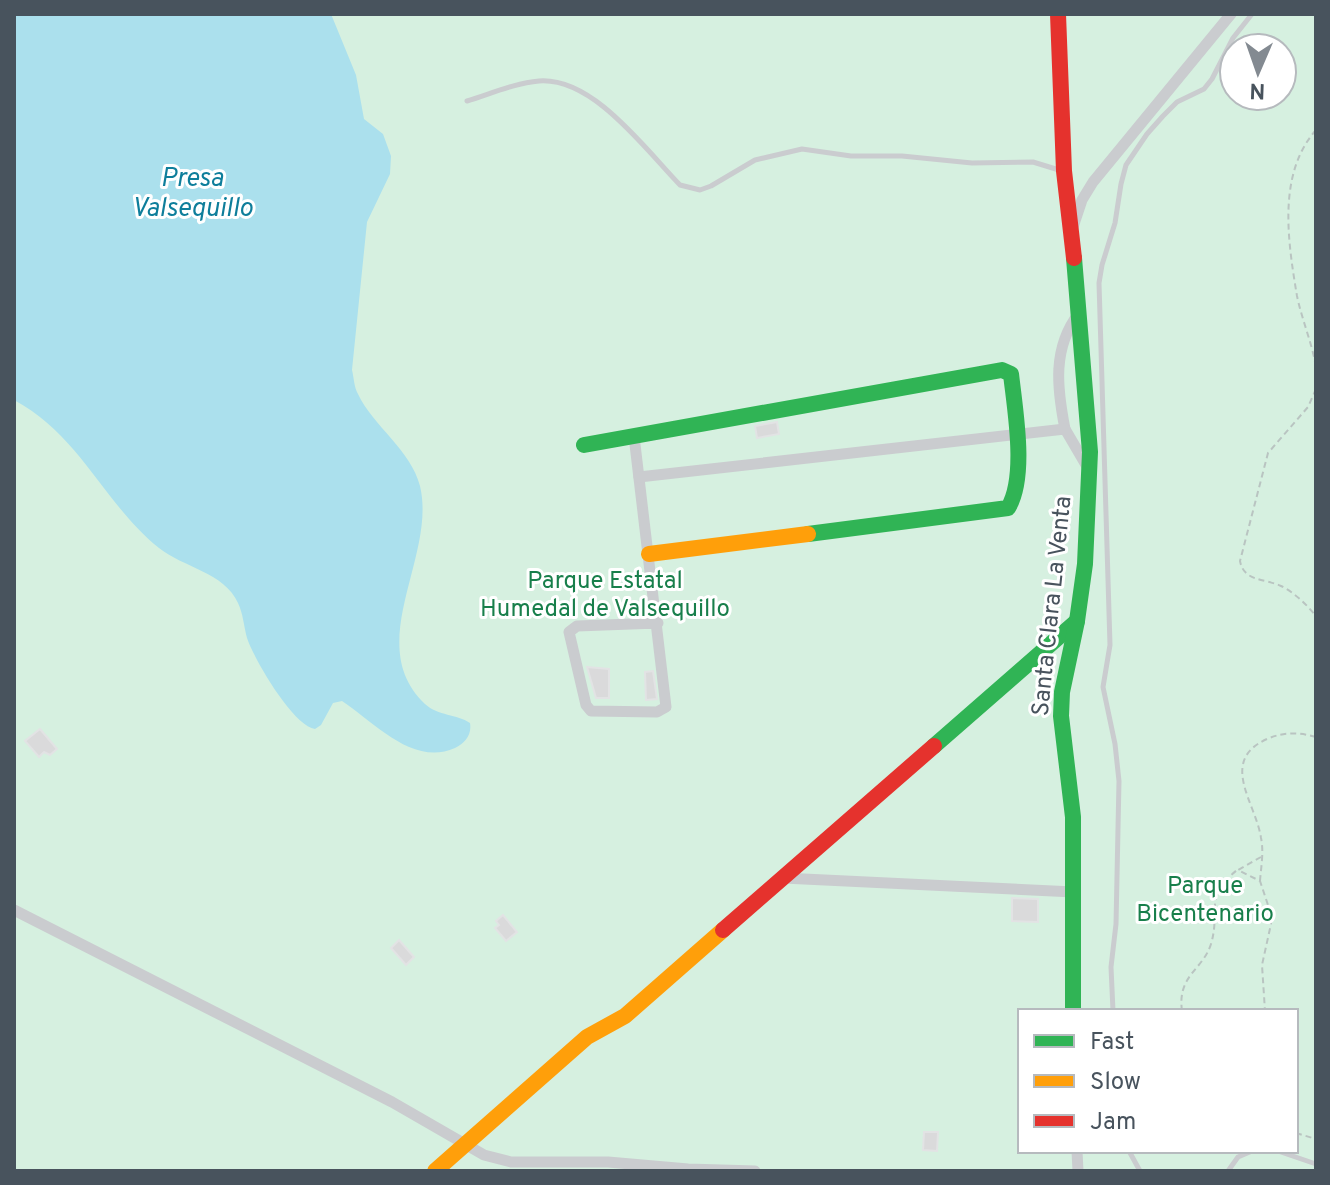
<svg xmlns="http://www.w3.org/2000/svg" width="1330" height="1185" font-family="Overpass,sans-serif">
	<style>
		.green { fill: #d6f0e0; fill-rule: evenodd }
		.water { fill: #abe0ed }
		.building { fill: #dadadb; stroke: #e2e3e4; stroke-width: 2 }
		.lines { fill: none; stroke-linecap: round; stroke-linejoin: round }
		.path { stroke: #b9c4c1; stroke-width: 2; stroke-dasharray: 6 4; stroke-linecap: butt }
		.lane { stroke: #cacccf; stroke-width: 5 }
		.street { stroke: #cacccf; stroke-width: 11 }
		.fast { stroke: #30b455; stroke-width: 16 }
		.slow { stroke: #ff9f0a; stroke-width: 16 }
		.jam { stroke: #e5322d; stroke-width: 16 }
		.labels { text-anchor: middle; stroke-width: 6; stroke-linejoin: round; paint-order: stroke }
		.park-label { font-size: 24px; fill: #187f4b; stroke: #fff }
		.street-label { font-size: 24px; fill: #48535d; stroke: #fff }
		.water-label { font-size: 26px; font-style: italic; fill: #0e7e9b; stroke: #fff }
	</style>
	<rect width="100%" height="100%" fill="#f1f1f1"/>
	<path class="green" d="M14,14H1316V1171H14ZM1234,48H1282V96H1234ZM1020,1011H1296V1151H1020Z"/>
	<path class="water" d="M14,14H331L356,75L364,119L383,134L391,156L390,174L367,222L352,370C354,378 354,387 358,394C373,426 411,450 420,486C437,557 362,644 425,704C438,716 457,714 470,723C472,735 465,743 455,748C413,767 374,722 342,701L333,703L321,725L315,729C293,726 254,659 247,638C244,627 243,613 238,603C224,572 184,568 159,548C103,503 81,436 14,400Z"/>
	<g class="building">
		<polygon points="777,422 779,434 757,438 755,426"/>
		<polygon points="587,667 609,669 609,698 596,698"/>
		<polygon points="653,671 657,699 646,700 645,672"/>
		<polygon points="40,729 57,749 50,755 44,752 39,757 25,741"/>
		<polygon points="1012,898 1038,899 1038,922 1012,921"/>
		<polygon points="503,915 517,932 506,941 495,928 499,925 496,921"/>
		<polygon points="399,940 414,957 406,965 391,948"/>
		<polygon points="924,1132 938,1132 937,1151 923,1150"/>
	</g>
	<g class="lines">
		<g class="path">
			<path d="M1316,130C1277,174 1288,242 1297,296C1302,320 1312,343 1316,367"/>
			<path d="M1316,389L1308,407L1268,453L1240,561C1244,582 1264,578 1281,586C1295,593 1306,604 1316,616"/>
			<polyline points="1261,857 1238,870 1260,881 1270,911 1271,924 1262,965 1265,1011"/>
			<path d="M1260,881C1261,867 1264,852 1261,838C1256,803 1218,761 1267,739C1283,732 1299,732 1316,737"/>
			<path d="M1182,1011C1177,975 1203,970 1211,944C1221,910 1203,898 1237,870"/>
			<polyline points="1296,1133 1316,1139"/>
		</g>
		<g class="lane">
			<path d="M467,101C490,94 515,83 539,81C593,77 645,149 680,185L700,190L711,186L755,160L802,149L851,156H902L972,163L1033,162L1059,170"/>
			<polyline points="1113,1011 1111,967 1116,924 1119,781 1115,744 1103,687 1110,645 1099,283 1102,265 1115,223 1121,184 1126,165 1147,134 1163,116 1177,102 1204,89 1212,79 1233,38 1252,14"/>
			<polyline points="1129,1151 1140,1171"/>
			<polyline points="1278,1151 1316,1164"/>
			<polyline points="1228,1171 1238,1157 1252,1151"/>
		</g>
		<g class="street">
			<polyline points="1073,227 1082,200 1093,182 1231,14"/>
			<path d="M1065,429C1057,388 1052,348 1079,313"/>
			<polyline points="634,436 666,707 657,712 591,711 586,705 569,632 577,626 658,623"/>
			<polyline points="639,477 1065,429 1089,470"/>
			<polyline points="783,878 1074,892"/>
			<polyline points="14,910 392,1102 484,1155 511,1162 608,1162 688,1169 755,1171"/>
			<polyline points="1077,1151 1078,1171"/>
		</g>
		<g class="fast">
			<path d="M584,445L1002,370L1011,374C1015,410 1027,477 1008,508L808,534"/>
			<polyline points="934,746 1077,621"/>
			<polyline points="1073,1011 1073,817 1061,716 1062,692 1077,621 1085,564 1090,452 1074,258"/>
		</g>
		<g class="slow">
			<polyline points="649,554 808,534"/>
			<polyline points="435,1171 587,1037 625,1016 723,930"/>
		</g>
		<g class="jam">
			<polyline points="1058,14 1064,171 1074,258"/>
			<polyline points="723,930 934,746"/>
		</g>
	</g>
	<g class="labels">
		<g class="park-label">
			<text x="605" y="588">Parque Estatal<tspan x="605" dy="28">Humedal de Valsequillo</tspan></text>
			<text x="1205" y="893">Parque<tspan x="1205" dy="28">Bicentenario</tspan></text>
		</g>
		<g class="street-label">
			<text transform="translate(1051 606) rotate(-84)" y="8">Santa Clara La Venta</text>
		</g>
		<g class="water-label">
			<text x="192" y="186">Presa<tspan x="192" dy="30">Valsequillo</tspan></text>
		</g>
	</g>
	<rect width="1330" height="1185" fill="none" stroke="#48535d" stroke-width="32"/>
	<rect x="1018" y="1009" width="280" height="144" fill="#ffffff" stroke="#b6babe" stroke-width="2"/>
	<rect x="1034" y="1035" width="40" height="12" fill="#30b455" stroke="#b6babe" stroke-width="2"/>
	<text x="1090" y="1049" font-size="24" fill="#48535d">Fast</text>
	<rect x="1034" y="1075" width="40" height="12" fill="#ff9f0a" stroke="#b6babe" stroke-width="2"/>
	<text x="1090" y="1089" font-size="24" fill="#48535d">Slow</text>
	<rect x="1034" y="1115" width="40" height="12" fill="#e5322d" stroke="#b6babe" stroke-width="2"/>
	<text x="1090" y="1129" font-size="24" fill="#48535d">Jam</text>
	<g transform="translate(1258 72) rotate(182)"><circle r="38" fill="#ffffff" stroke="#b6babe" stroke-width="2"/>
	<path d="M0-6L14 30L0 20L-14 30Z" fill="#838a91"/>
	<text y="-12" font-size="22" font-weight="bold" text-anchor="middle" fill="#48535d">N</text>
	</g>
</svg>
